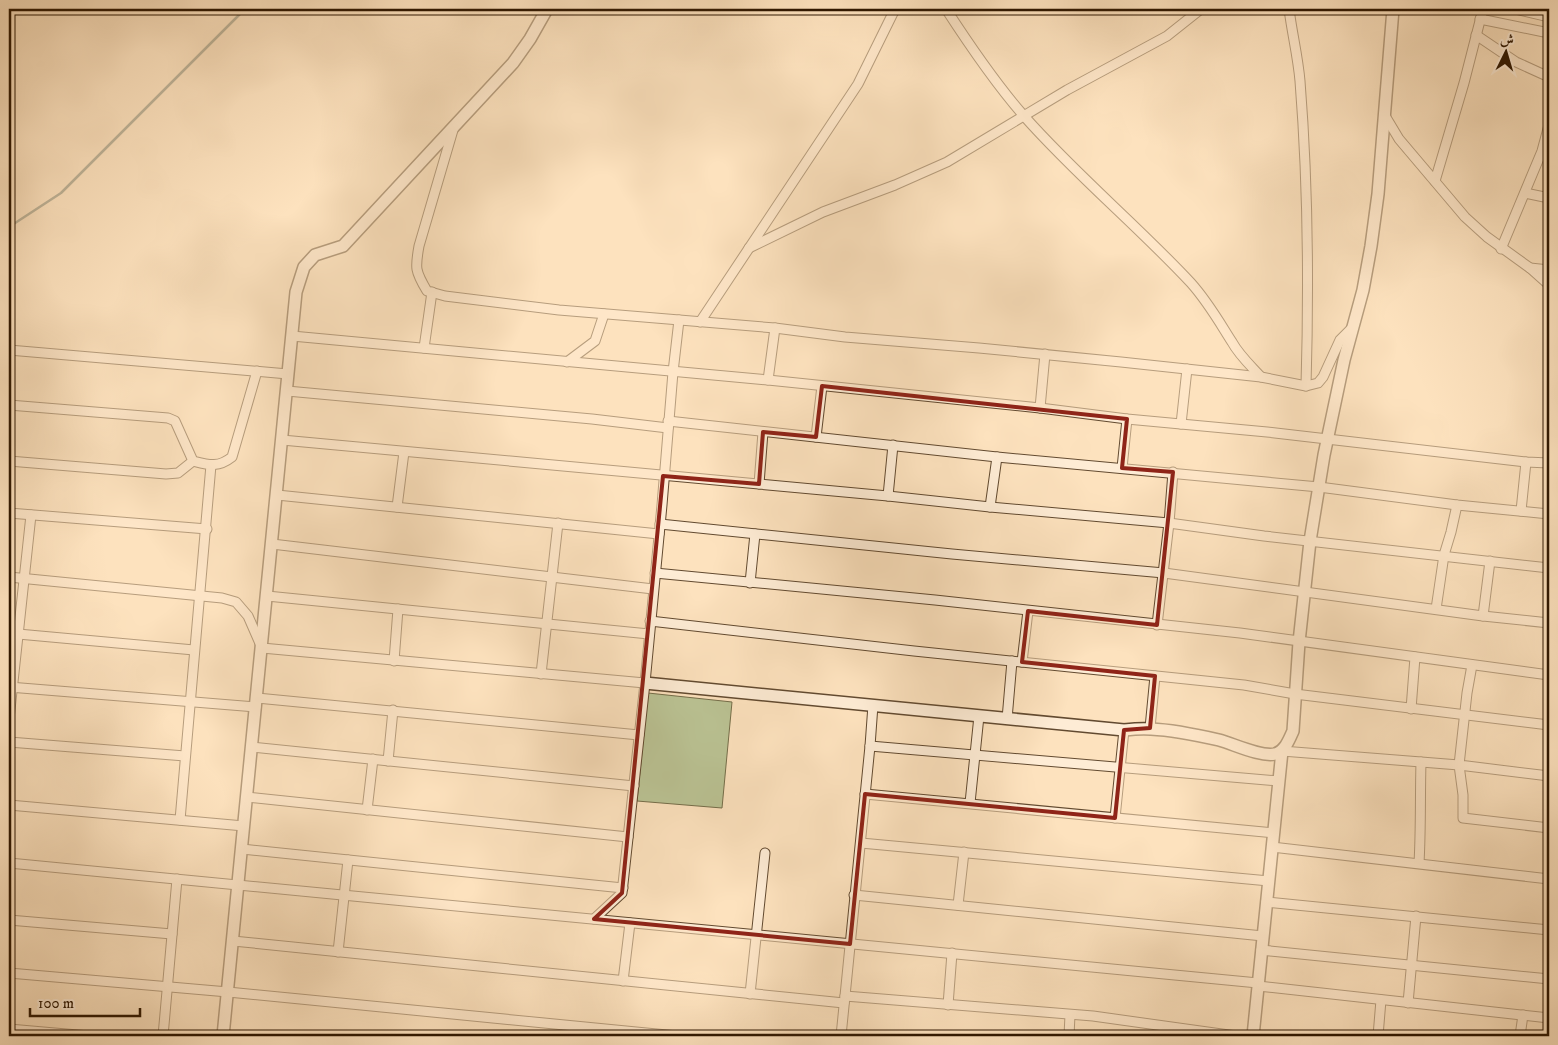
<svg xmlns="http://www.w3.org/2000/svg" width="1558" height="1045" font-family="'IM FELL DW Pica',Amiri,serif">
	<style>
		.green { fill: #bbc495; stroke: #756e4a }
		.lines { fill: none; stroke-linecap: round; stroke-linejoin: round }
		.stream { stroke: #727b6b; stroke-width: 2.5 }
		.minor-casing { stroke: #624a30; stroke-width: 11 }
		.tertiary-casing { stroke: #624a30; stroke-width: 14 }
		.minor { stroke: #feecd5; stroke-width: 9 }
		.tertiary { stroke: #feecd5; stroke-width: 11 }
		.marked { fill: none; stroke: #8f2418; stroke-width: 4; stroke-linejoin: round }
	</style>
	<rect width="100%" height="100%" fill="#fde2be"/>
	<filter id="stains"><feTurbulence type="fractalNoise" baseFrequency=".004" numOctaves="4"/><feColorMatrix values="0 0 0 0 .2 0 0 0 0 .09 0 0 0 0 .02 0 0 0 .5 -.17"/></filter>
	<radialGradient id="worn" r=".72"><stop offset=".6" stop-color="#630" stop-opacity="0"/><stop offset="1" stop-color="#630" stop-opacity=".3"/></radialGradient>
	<polygon class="green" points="648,693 732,702 722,808 637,801"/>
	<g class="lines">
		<polyline class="stream" points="9,227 61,193 245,9"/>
		<g class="minor-casing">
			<g id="minor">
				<path d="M946,9C970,46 995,83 1024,116C1076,175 1137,225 1191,283C1208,302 1218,320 1232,342C1239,355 1251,366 1261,377"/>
				<path d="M1289,9C1292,33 1298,57 1300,81C1308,182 1309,284 1306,386"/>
				<polyline points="1515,9 1549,17"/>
				<polyline points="1480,19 1549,33"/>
				<polyline points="1476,35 1516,62 1549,77"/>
				<polyline points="1384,114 1399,139 1465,217 1487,237 1530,268 1549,285"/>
				<path d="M453,130L419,246C415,268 415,271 427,291L445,296L559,310L775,328L845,337L979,348L1121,362L1261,377L1306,386L1318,383L1323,377L1340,340L1352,328"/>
				<polyline points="1435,181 1464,83 1483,9"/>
				<polyline points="1525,193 1549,198"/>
				<polyline points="749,248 823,212 895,185 947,162 1067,90 1167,36 1201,9"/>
				<polyline points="1501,249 1542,151 1549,125"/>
				<polyline points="1530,268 1549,270"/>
				<polyline points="700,322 858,84 895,9"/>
				<polyline points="292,336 768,380 1040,408 1127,419 1267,432 1526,462 1549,463"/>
				<polyline points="424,348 432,292"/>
				<polyline points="9,350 288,374"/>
				<polyline points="567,362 595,341 604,314"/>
				<polyline points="768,380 775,328"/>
				<polyline points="287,391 592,419 668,428"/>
				<path d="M9,405L168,418L175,421L193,461C209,465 218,468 232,457L257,371"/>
				<polyline points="1040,408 1045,354"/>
				<polyline points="668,421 997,457 1319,487 1457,505 1549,514"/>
				<polyline points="1181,424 1187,369"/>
				<polyline points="816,437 822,386"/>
				<polyline points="282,440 888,496 990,507 1169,523 1264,536 1549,568"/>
				<polyline points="9,461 166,474 178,473 193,461"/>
				<polyline points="1122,468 1127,419"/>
				<polyline points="759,484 763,432"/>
				<polyline points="277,495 659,534"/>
				<polyline points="888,496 893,445"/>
				<polyline points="397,507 404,452"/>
				<polyline points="990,507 997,457"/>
				<polyline points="1521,511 1526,462"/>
				<polyline points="9,513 207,529"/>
				<polyline points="660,524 952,554 1164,573 1483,616 1549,623"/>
				<polyline points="272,544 653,589"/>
				<polyline points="655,573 935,600 1240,633 1549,675"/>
				<polyline points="9,577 222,598 236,602 248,616 262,648 645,683"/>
				<polyline points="750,583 755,534"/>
				<polyline points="267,596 649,634"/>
				<polyline points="1436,609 1444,555 1451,532 1457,505"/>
				<polyline points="1483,616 1490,561"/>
				<polyline points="650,621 914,651 1244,685 1295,694 1549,725"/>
				<polyline points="1157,625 1169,523 1173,472"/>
				<polyline points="18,634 194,650"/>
				<polyline points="394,661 398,609"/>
				<polyline points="1022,662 1028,611"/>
				<polyline points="1472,665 1467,693 1459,765 1549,776"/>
				<polyline points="541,674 558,523"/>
				<polyline points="9,687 256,707"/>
				<polyline points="257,698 639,735"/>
				<polyline points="1411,709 1415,657"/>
				<polyline points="9,719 31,515"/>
				<polyline points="1007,719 1012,661"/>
				<polyline points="1150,728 1155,676"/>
				<polyline points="9,742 185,756"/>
				<polyline points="870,746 1279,781"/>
				<polyline points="252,747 634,786"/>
				<polyline points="1282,751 1459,765 1463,795 1463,818 1549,828"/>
				<polyline points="388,761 393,710"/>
				<polyline points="865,794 1274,833"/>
				<polyline points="247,797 628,837"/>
				<polyline points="970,803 979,716"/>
				<polyline points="9,805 244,826"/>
				<polyline points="367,810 373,759"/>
				<polyline points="1115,818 1124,730"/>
				<polyline points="180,820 211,465"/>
				<polyline points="861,843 1269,881"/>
				<polyline points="1272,847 1549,879"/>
				<polyline points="242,849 623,888"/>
				<polyline points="9,863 1258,983"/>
				<path d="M1419,863C1421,829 1420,796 1421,762"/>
				<polyline points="854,895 1263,936"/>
				<polyline points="1266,902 1549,930"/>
				<polyline points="958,905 964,852"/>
				<polyline points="594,919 622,893 645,683 662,505 673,372 679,320"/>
				<polyline points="9,920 172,934"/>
				<polyline points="233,941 844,1003"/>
				<polyline points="1261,950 1549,979"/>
				<polyline points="338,952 348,860"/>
				<polyline points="9,973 228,992 677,1036"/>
				<polyline points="623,981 630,923"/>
				<polyline points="1258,986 1549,1018"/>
				<polyline points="750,994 765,853"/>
				<polyline points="845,996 1093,1016 1236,1036"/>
				<polyline points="1408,1003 1416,916"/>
				<polyline points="948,1005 952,953"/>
				<polyline points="9,1029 89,1036"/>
				<polyline points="163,1036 177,879"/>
				<polyline points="841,1036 870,746 873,705"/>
				<polyline points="1069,1036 1070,1015"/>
				<polyline points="1378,1036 1381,1000"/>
				<polyline points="1520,1036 1523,1015"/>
			</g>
		</g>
		<g class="tertiary-casing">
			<g id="tertiary">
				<path d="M645,683L1124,730C1133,729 1142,728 1151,729C1173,730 1197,735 1219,740C1234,744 1260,757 1275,754C1285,751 1289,740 1293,731L1299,642L1310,541L1324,455L1344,360L1363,290L1371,246L1378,194L1393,9"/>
				<polyline points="223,1036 296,292 304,267 315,255 343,246 513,63 530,39 547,9"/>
				<polyline points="1253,1036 1282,751"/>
			</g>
		</g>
		<use href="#minor" class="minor"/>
		<use href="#tertiary" class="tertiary"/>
	</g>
	<path d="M0 0H1558V1045H0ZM822,386L1127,419L1122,468L1173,472L1157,625L1028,611L1022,662L1155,676L1150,728L1124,730L1115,818L865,794L850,944L594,919L622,893L663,476L759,484L763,432L816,437Z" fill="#fde2be" fill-opacity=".55" fill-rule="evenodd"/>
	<path class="marked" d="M822,386L1127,419L1122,468L1173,472L1157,625L1028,611L1022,662L1155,676L1150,728L1124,730L1115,818L865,794L850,944L594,919L622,893L663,476L759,484L763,432L816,437Z"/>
	<rect width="1558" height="1045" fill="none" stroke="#fde2be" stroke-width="30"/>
	<rect x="10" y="10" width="1538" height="1025" fill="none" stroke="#2f1700" stroke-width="2.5"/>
	<rect x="15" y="15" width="1528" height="1015" fill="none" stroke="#2f1700"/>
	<g transform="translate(1506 52) rotate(5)" stroke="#feecd5" stroke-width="4" paint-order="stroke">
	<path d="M0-4L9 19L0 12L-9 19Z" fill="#2f1700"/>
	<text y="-8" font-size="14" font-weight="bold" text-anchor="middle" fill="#2f1700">ش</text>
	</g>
	<path d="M30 1008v8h110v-8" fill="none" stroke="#2f1700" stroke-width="2.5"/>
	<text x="38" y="1008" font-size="15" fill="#2f1700" stroke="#feecd5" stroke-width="4" paint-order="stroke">100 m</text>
	<rect width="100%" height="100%" filter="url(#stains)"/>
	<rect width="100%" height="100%" fill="url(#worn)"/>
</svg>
